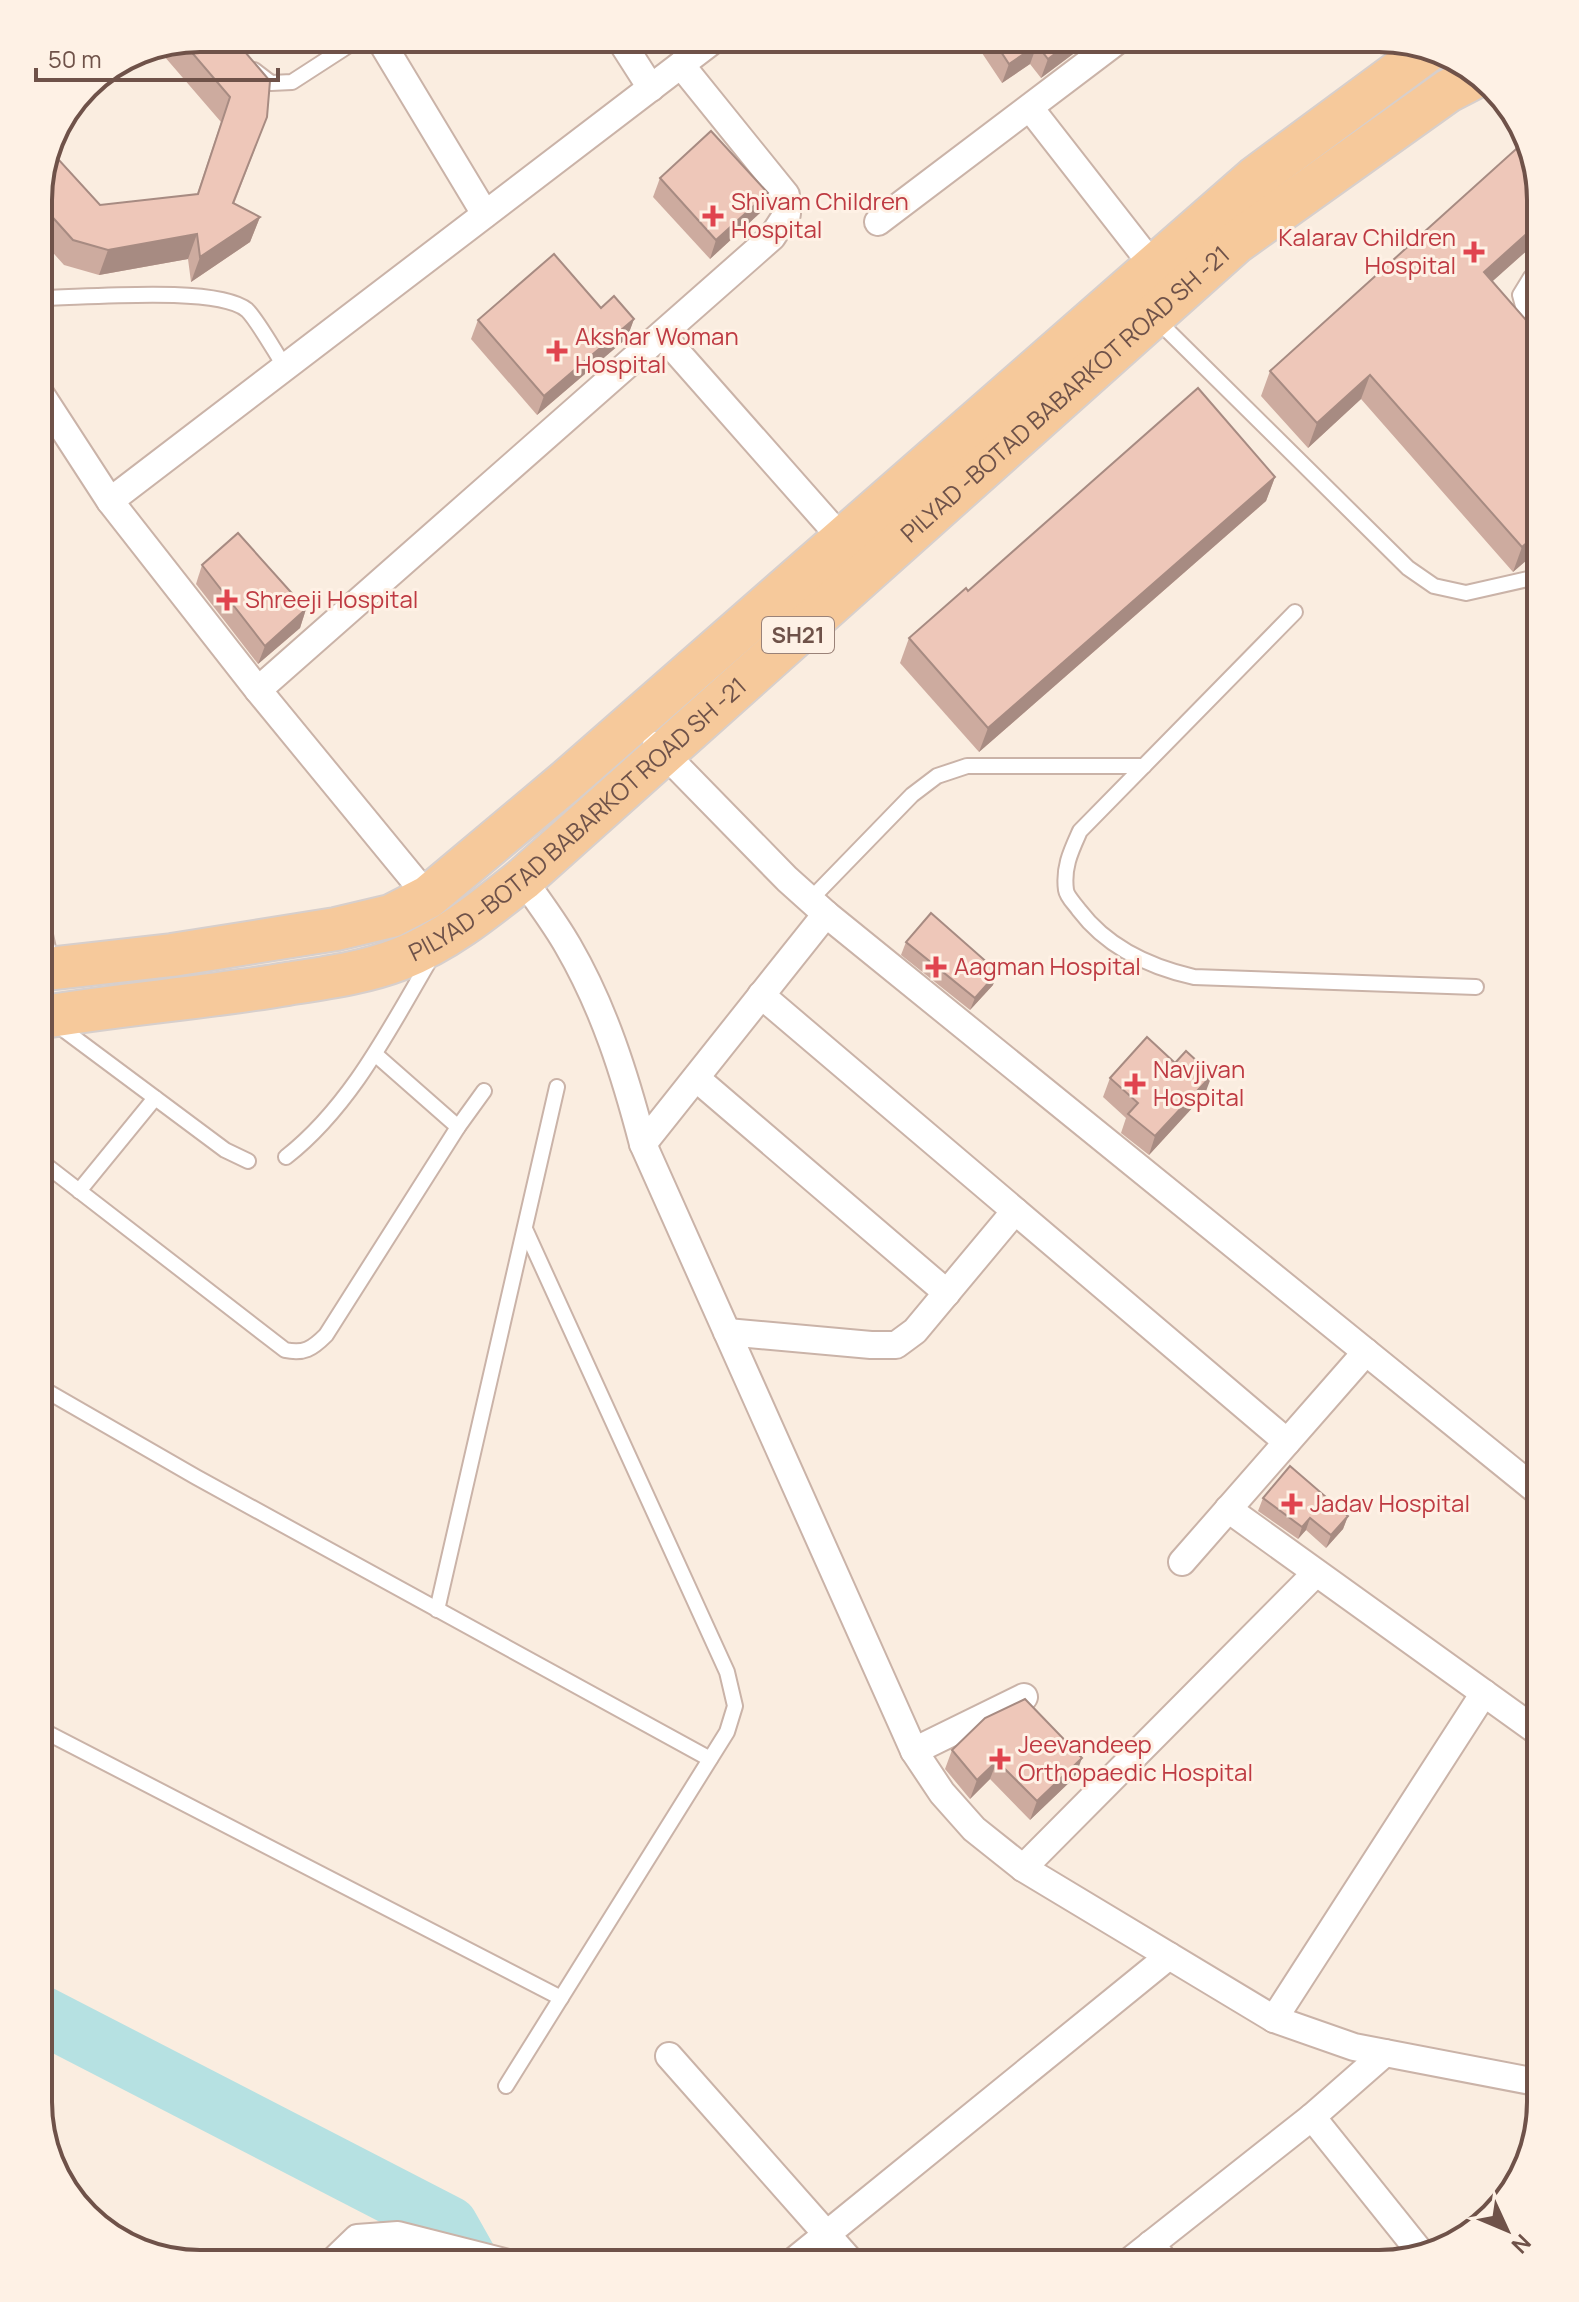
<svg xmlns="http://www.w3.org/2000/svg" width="1579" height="2302" font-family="Manrope,sans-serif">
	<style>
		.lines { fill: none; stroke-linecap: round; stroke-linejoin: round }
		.river { stroke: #b6e1e2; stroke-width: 58 }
		.service-casing { stroke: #cab3a8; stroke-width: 18 }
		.minor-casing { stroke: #cab3a8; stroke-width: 30 }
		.primary-casing { stroke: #d7cfcc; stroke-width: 46 }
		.service { stroke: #fff; stroke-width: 14 }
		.minor { stroke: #fff; stroke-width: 26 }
		.primary { stroke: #f6c99b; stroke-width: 42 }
		.wall { fill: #cdab9f }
		.shaded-wall { fill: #a78b82 }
		.building { fill: #eec7b9; stroke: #a78b82; stroke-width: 2 }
		.health-dot { fill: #e0444e; stroke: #fef1e5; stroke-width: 3 }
		.labels { text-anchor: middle; stroke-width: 6; stroke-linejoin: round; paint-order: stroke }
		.shield { fill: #fef1e5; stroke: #9a8278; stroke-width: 2 }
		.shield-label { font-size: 22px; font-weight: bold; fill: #6f5249 }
		.health-label { font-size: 24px; fill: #be3a42; stroke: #fef1e5; text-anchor: start }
		.street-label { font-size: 24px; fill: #6f5249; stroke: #fef1e5 }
		.rim { fill: none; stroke: #6f5249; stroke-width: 4 }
	</style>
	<rect width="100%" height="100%" fill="#faede0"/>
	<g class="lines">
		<polyline class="river" points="38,2013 449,2225 471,2264"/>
		<g class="service-casing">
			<g id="service">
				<polyline points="254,70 271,83 292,82 360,38"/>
				<path d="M38,298C81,298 217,285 247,310C258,321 275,352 285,367"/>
				<polyline points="1156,319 1408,568 1434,586 1466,593 1541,576"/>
				<polyline points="1541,337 1526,317 1520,295 1531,277 1541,270"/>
				<path d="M1295,612L1080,831C1071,851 1063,867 1066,890C1067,897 1075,904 1079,910C1107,947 1150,967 1194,977L1476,987"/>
				<polyline points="810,900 912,795 937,776 967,766 1144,766"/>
				<polyline points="38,904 52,966"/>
				<polyline points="56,1024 225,1150 248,1161"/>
				<polyline points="375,1054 458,1127"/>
				<path d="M286,1157C351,1106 390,1028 431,958"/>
				<path d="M38,1159L285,1350C304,1354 312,1349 326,1335L458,1127L484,1091"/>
				<polyline points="79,1191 155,1098"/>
				<polyline points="38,1386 196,1477 710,1759"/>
				<polyline points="437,1610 557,1087"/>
				<polyline points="38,1728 561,1998"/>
				<polyline points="506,2086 727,1732 735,1706 727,1672 525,1229"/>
			</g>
		</g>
		<g class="minor-casing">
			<g id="minor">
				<polyline points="379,38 485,214"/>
				<polyline points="619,38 651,88"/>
				<polyline points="1030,108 1154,267"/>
				<polyline points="878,222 1121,38"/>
				<polyline points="662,335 843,540"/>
				<polyline points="38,390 110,501 258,690 428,897"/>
				<polyline points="110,501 716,38"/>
				<polyline points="258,690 772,237 787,214 786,195 681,65"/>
				<polyline points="656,745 787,879 826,914 1541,1494"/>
				<path d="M523,879C538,901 555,923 568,946C604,1008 625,1075 643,1144L914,1751L942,1793L974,1829L1023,1868L1274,2019L1354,2047L1541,2083"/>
				<polyline points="761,995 1287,1442"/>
				<polyline points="696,1078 947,1293"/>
				<polyline points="643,1144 826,914"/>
				<polyline points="727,1332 871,1345 896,1345 915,1331 1015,1211"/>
				<polyline points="1228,1509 1541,1734"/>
				<polyline points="1182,1562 1366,1352"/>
				<polyline points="914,1751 1024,1697"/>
				<polyline points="1023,1868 1316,1573"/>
				<polyline points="1274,2019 1484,1693"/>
				<polyline points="669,2056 853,2264"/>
				<polyline points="1312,2117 1421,2253"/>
				<polyline points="117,2240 123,2243"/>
				<polyline points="1151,2244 1167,2264"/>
				<polyline points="330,2264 357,2238 398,2235 512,2264"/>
				<polyline points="790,2264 1169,1956"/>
				<polyline points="1126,2264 1312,2117 1385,2053"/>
			</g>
		</g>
		<g class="primary-casing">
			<g id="primary">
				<polyline points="38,970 172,955 336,929 391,916 428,897 564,783 1255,178 1427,51"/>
				<path id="s1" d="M38,1018C121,1004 204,998 287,984C325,978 364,973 400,959C446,941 484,910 523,879L1235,243L1448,91L1479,75"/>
			</g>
		</g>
		<use href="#service" class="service"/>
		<use href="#minor" class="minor"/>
		<use href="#primary" class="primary"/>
	</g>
	<g class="wall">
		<polygon points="200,38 258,141 234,204 260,217 250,242 191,282 188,259 99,275 64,265 38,236 38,189 100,205 197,194 221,122 164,56 138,50"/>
		<polygon points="972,38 1082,38 1077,51 1041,78 1030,64 1002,83"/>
		<polygon points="660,178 768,193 761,212 710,259 653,197"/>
		<polygon points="1541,200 1541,238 1492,281 1541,337 1541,548 1513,572 1361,399 1308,448 1261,396 1270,371"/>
		<polygon points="601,308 634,319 627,338 537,415 471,339 478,320"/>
		<polygon points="1275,477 1266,501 979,752 900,663 909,638"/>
		<polygon points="202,565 306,609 300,628 258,664 196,584"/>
		<polygon points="906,942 993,985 970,1010 901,955"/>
		<polygon points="1110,1078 1205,1094 1149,1155 1121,1133 1126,1118 1103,1097"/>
		<polygon points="1263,1498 1348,1516 1343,1529 1326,1548 1306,1530 1298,1539 1258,1511"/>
		<polygon points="952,1750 1075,1777 1030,1820 990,1779 970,1799 945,1769"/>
	</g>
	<g class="shaded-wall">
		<polygon points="1076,38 1082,38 1077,51 1041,78 1048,59"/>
		<polygon points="169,44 164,56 117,64 138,50"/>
		<polygon points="1037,45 1030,64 1002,83 1009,64"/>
		<polygon points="768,193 761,212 710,259 716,240"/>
		<polygon points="260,217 250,242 191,282 200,257"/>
		<polygon points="1541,221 1541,238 1475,297 1484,272"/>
		<polygon points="197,234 188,259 99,275 108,250"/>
		<polygon points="634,319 627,338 537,415 544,396"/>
		<polygon points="1370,375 1361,399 1308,448 1317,423"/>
		<polygon points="1275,477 1266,501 979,752 988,728"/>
		<polygon points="1541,531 1541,548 1513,572 1522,547"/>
		<polygon points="306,609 300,628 258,664 265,646"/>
		<polygon points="998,972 993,985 970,1010 975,998"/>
		<polygon points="1212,1075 1205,1094 1149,1155 1155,1136"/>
		<polygon points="1348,1516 1343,1529 1326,1548 1331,1535"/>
		<polygon points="1310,1518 1306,1530 1298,1539 1302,1527"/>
		<polygon points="1082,1758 1075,1777 1030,1820 1037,1801"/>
		<polygon points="997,1761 990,1779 970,1799 977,1780"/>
	</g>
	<g class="building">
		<polygon points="200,38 233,38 270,81 267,117 233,203 260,217 200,257 197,234 108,250 73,240 38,201 38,189 48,148 100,205 198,194 230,97 182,41"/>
		<polygon points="992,38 1076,38 1048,59 1037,45 1009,64"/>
		<polygon points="711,131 768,193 716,240 660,178"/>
		<polygon points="1525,141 1541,200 1541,221 1484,272 1541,337 1541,531 1522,547 1370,375 1317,423 1270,371"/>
		<polygon points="554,254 601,308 614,296 634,319 544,396 478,320"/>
		<polygon points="1198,388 1275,477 988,728 909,638 966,588 968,591"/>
		<polygon points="238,533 306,609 265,646 202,565"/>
		<polygon points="931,913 998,972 975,998 906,942"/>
		<polygon points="1147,1037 1175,1063 1186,1051 1212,1075 1155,1136 1128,1114 1138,1103 1110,1078"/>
		<polygon points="1290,1466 1348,1516 1331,1535 1310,1518 1302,1527 1263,1498"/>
		<polygon points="1025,1699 1082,1758 1037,1801 997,1761 977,1780 952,1750 985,1718"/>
	</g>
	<g class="health-dot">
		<path d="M709 204h8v8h8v8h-8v8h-8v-8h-8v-8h8z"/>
		<path d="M1470 240h8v8h8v8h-8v8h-8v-8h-8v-8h8z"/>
		<path d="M553 339h8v8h8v8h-8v8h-8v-8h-8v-8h8z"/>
		<path d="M223 588h8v8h8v8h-8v8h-8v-8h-8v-8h8z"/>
		<path d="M932 955h8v8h8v8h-8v8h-8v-8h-8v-8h8z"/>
		<path d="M1131 1072h8v8h8v8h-8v8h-8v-8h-8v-8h8z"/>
		<path d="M1288 1492h8v8h8v8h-8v8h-8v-8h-8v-8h8z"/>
		<path d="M996 1747h8v8h8v8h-8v8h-8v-8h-8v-8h8z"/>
	</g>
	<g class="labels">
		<rect class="shield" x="762" y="617" width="72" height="36" rx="6"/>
		<g class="shield-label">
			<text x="798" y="643">SH21</text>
		</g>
		<g class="health-label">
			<text x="731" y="210">Shivam Children<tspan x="731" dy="28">Hospital</tspan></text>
			<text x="1456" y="246" text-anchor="end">Kalarav Children<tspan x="1456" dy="28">Hospital</tspan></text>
			<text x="575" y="345">Akshar Woman<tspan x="575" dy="28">Hospital</tspan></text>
			<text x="245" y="608">Shreeji Hospital</text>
			<text x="954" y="975">Aagman Hospital</text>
			<text x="1153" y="1078">Navjivan<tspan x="1153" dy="28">Hospital</tspan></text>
			<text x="1310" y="1512">Jadav Hospital</text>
			<text x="1018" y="1753">Jeevandeep<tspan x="1018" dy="28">Orthopaedic Hospital</tspan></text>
		</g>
		<g class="street-label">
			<text dy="8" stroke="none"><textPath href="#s1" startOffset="1242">PILYAD -BOTAD BABARKOT ROAD SH -21</textPath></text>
			<text dy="8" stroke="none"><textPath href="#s1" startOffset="594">PILYAD -BOTAD BABARKOT ROAD SH -21</textPath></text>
		</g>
	</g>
	<path d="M0 0H1579V2302H0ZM200 52H1379A148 148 0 0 1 1527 200V2102A148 148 0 0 1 1379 2250H200A148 148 0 0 1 52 2102V200A148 148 0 0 1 200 52Z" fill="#fef1e5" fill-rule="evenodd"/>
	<path class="rim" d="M200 52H1379A148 148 0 0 1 1527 200V2102A148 148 0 0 1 1379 2250H200A148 148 0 0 1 52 2102V200A148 148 0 0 1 200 52Z"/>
	<g transform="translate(1507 2230) rotate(134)" stroke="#fef1e5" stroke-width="6" paint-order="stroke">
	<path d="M0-6L14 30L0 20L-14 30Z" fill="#6f5249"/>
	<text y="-12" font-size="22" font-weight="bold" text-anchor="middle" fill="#6f5249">N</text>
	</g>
	<path d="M36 68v12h242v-12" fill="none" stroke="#6f5249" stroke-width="4"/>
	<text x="48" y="68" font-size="24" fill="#6f5249" stroke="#fef1e5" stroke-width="6" paint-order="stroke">50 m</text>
</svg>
